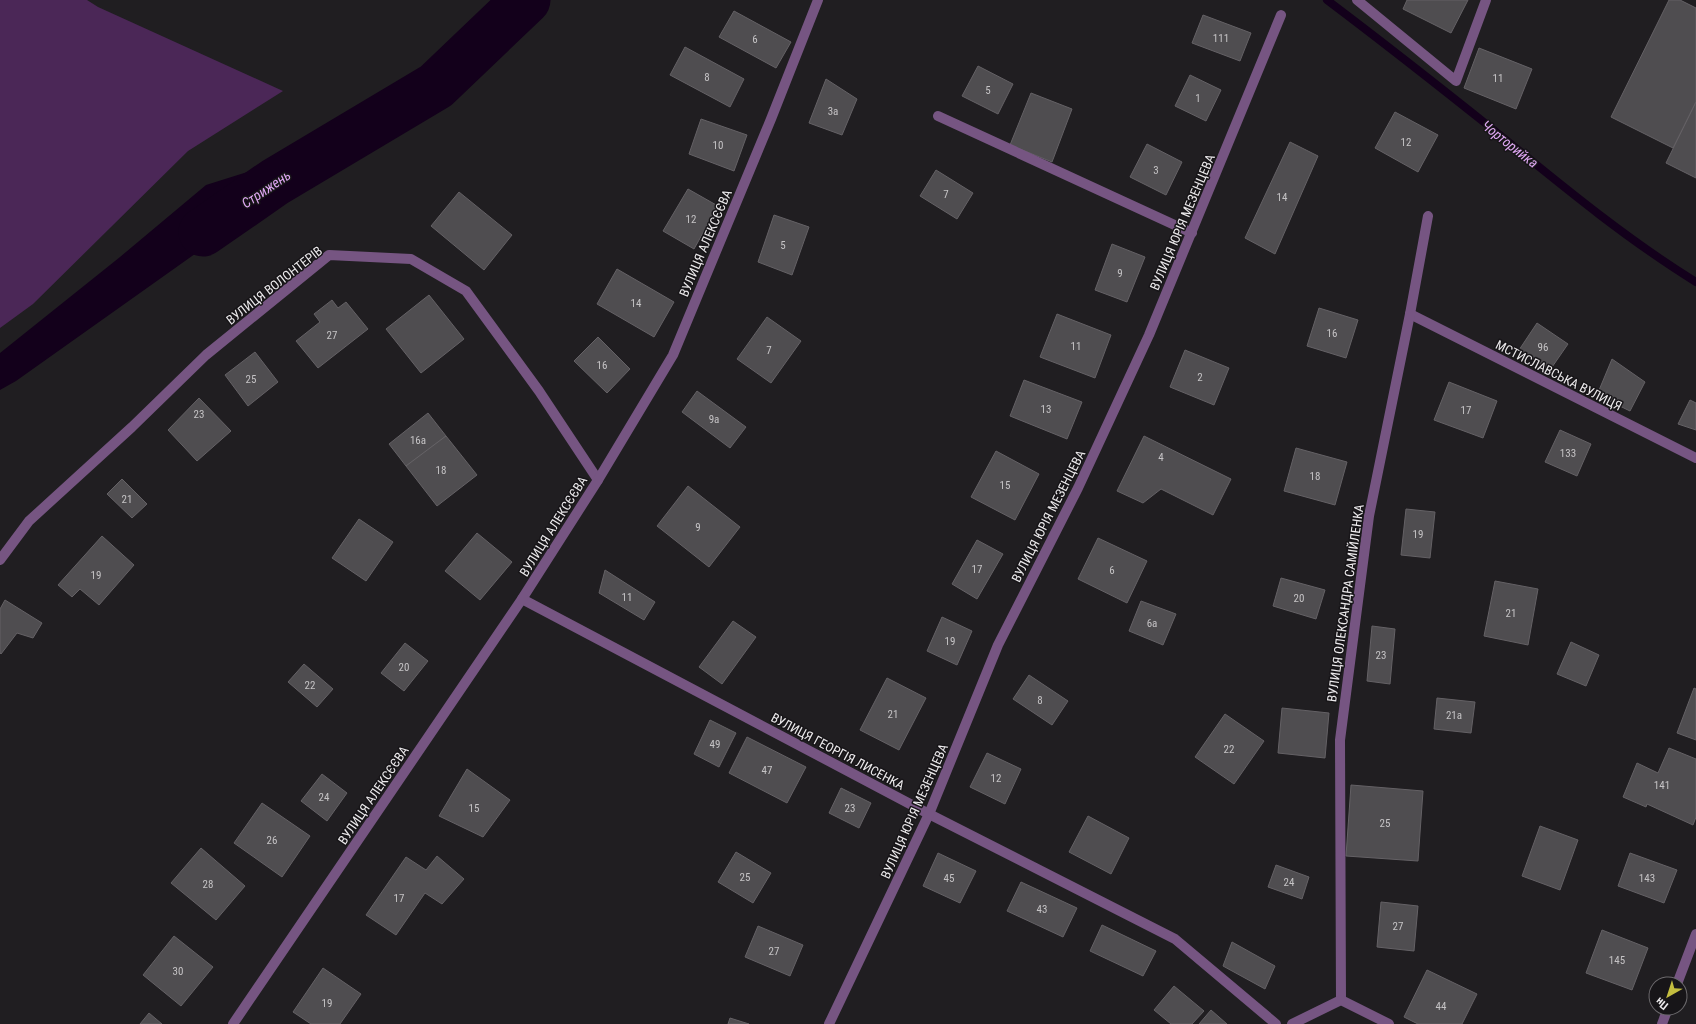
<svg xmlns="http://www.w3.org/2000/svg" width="1696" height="1024" font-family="'Roboto Condensed',sans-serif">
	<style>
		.green { fill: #4b2757 }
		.water { fill: #13001b }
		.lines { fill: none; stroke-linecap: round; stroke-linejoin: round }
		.stream { stroke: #13001b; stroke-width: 8 }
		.river { stroke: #13001b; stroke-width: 49 }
		.building { fill: #4f4d50; stroke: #646165 }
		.lane { stroke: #765582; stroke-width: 10 }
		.street { stroke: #765582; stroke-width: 10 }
		.labels { text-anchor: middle; stroke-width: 3; stroke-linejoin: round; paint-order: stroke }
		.number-label { font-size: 11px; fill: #c5c3c5 }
		.street-label { font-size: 13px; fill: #eceaec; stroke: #171518 }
		.water-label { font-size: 14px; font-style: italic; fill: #dfa7f3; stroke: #171518 }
	</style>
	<rect width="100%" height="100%" fill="#201e21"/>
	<polygon class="green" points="0,0 87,0 98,7 283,91 188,151 33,304 0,328"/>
	<polygon class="water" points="273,164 247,217 16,381 0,390 0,353 120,257 206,185"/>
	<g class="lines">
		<path class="stream" d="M1327,0C1384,43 1440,87 1495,131C1560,184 1625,238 1696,282"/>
		<polyline class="river" points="203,232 275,182 436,86 526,0"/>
	</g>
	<g class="building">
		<polygon points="1407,0 1468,0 1451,33 1403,9"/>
		<polygon points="1669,0 1680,0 1696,8 1696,102 1673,148 1611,117"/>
		<polygon points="734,11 791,42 776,68 719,37"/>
		<polygon points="1203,15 1251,33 1240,61 1192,43"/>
		<polygon points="685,47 744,79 730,107 670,75"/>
		<polygon points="1479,48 1532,69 1516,109 1464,88"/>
		<polygon points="978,66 1013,84 998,114 962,96"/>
		<polygon points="1190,75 1221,90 1206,121 1175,106"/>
		<polygon points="826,79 857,99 842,135 809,123"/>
		<polygon points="1031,93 1072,109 1052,162 1010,145"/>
		<polygon points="1696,102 1696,178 1666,163"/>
		<polygon points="1395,112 1438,135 1418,172 1375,148"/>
		<polygon points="701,119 747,135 734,171 689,154"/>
		<polygon points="1290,142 1318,156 1275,254 1245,238"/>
		<polygon points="1147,144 1182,162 1166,195 1130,177"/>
		<polygon points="936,170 973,193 957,219 920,196"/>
		<polygon points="688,189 718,206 694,249 663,231"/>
		<polygon points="459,192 512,235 484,270 431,226"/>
		<polygon points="774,215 809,227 792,275 758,262"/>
		<polygon points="1112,244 1145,257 1127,302 1095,290"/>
		<polygon points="617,269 674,302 654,337 597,304"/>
		<polygon points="429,295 464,339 421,373 386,329"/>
		<polygon points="332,300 338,308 346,302 368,329 318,368 296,341 320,322 314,314"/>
		<polygon points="1319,308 1358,320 1346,358 1307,346"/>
		<polygon points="1057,314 1111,335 1095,378 1040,357"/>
		<polygon points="767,317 801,341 771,383 737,359"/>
		<polygon points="1537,323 1568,344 1550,370 1519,350"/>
		<polygon points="598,337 630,369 607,393 574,361"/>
		<polygon points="1185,350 1229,368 1214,405 1170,387"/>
		<polygon points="255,352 278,382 248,406 225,375"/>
		<polygon points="1612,359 1645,382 1630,411 1597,395"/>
		<polygon points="1024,380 1082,402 1067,439 1010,416"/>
		<polygon points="1449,382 1497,401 1483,438 1434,420"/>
		<polygon points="697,391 746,427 730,448 682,412"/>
		<polygon points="199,398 231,431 197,461 168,430"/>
		<polygon points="1690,400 1696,403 1696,430 1678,424"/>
		<polygon points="428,413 446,436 406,466 389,444"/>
		<polygon points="1560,430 1591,444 1577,476 1545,462"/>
		<polygon points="446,436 477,475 437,506 406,466"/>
		<polygon points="1144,436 1231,479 1213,515 1161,489 1143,503 1117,491"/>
		<polygon points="1296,448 1347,462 1335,505 1284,491"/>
		<polygon points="996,451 1039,474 1015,520 971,497"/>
		<polygon points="122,479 147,504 132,518 107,494"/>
		<polygon points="688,486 740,527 709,567 657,526"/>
		<polygon points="1406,509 1435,512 1430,558 1401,555"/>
		<polygon points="359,519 393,542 366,581 332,558"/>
		<polygon points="477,533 512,562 480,600 445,571"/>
		<polygon points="102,536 134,565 99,605 80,589 72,597 58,585"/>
		<polygon points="1098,538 1147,561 1127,603 1078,579"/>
		<polygon points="977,540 1003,554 977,599 952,584"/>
		<polygon points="605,570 655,602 644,620 599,593"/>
		<polygon points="1281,578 1325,590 1316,619 1273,606"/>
		<polygon points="1495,581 1538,589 1528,645 1484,636"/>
		<polygon points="5,600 42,623 33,638 17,633 1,654 0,653 0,609"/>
		<polygon points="1141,601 1176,614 1163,645 1129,631"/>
		<polygon points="942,617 972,631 957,665 927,651"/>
		<polygon points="733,621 756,637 722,684 699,667"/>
		<polygon points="1372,626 1395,629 1390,684 1367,681"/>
		<polygon points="1571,642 1599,655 1586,686 1557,674"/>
		<polygon points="405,643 428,661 404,691 381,673"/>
		<polygon points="304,664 333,689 317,707 288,682"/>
		<polygon points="1029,675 1068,701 1052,725 1013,699"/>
		<polygon points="887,678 926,698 899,750 860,730"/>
		<polygon points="1694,688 1696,689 1696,740 1677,733"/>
		<polygon points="1437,698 1475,702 1471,733 1434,729"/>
		<polygon points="1282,708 1329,713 1325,758 1278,753"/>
		<polygon points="1225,714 1264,741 1234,784 1195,757"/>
		<polygon points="710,720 736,733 719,767 694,754"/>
		<polygon points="747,737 806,767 787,803 729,773"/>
		<polygon points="1669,748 1696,759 1696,817 1693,825 1647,804 1646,807 1623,797 1637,763 1658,773"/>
		<polygon points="987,753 1021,769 1005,804 970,787"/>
		<polygon points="467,769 510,800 483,837 439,816"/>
		<polygon points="322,774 347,793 327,821 301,801"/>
		<polygon points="1351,785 1423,791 1418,861 1346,856"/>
		<polygon points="841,788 871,803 859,828 829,813"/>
		<polygon points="262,803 310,836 282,877 234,843"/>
		<polygon points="1088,816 1129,838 1111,874 1069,852"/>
		<polygon points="1540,826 1578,840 1560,890 1522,876"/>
		<polygon points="201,848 245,886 216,920 171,883"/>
		<polygon points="736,852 771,873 753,903 718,882"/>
		<polygon points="938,853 976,871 960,903 923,886"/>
		<polygon points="1630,853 1677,870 1664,903 1618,886"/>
		<polygon points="437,856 464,879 442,904 425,893 396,935 366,915 406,857 426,870"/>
		<polygon points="1276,865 1309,877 1302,899 1268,887"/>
		<polygon points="1021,882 1077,908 1063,937 1007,911"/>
		<polygon points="1381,902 1418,906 1414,951 1377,947"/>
		<polygon points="1102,925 1156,951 1143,976 1090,951"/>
		<polygon points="758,926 803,945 790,976 745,957"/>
		<polygon points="1602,930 1648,948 1632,990 1586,973"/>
		<polygon points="174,936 213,967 181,1006 143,975"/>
		<polygon points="1232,942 1275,966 1265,989 1223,966"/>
		<polygon points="323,968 361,994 340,1024 311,1024 293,1012"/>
		<polygon points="1427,970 1477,994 1462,1024 1418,1024 1404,1017"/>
		<polygon points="1174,986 1204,1011 1192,1024 1171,1024 1154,1010"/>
		<polygon points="1211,1010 1227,1024 1199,1024"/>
		<polygon points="149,1013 162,1024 140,1024"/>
		<polygon points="730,1018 749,1024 728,1024"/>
	</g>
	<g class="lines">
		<polyline class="lane" points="938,116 1192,233"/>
		<g class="street">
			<polyline points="1357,0 1456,81 1486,0"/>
			<polyline points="1410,314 1696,458"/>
			<polyline points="0,560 29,521 132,427 206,355 329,255 411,259 466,291 539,391 598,480"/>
			<polyline points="522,599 929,814 1175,939 1276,1024"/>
			<polyline points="1677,984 1696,934"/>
			<polyline points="1341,1000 1340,740 1369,516 1410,314 1428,216"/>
			<polyline points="233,1024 522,599 598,480 673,355 771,119 818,0"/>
			<polyline points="829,1024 929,814 998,645 1078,488 1149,335 1281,15"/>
			<polyline points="1292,1024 1341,1000 1389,1024"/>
			<polyline points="1662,1024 1668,1008"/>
		</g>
	</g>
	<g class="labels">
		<g class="number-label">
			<text x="1221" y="42">111</text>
			<text x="755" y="43">6</text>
			<text x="707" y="81">8</text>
			<text x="1498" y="82">11</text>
			<text x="988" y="94">5</text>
			<text x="1198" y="102">1</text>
			<text x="833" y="115">3а</text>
			<text x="1406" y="146">12</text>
			<text x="718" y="149">10</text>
			<text x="1156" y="174">3</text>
			<text x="946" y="198">7</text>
			<text x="1282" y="201">14</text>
			<text x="691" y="223">12</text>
			<text x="783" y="249">5</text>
			<text x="1120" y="277">9</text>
			<text x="636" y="307">14</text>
			<text x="1332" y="337">16</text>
			<text x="332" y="339">27</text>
			<text x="1076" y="350">11</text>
			<text x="1543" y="351">96</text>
			<text x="769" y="354">7</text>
			<text x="602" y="369">16</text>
			<text x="1200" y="381">2</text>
			<text x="251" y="383">25</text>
			<text x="1046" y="413">13</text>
			<text x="1466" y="414">17</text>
			<text x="199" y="418">23</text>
			<text x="714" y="423">9а</text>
			<text x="418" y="444">16а</text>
			<text x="1568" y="457">133</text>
			<text x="1161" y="461">4</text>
			<text x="441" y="474">18</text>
			<text x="1315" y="480">18</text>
			<text x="1005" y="489">15</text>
			<text x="127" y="503">21</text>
			<text x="698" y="531">9</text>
			<text x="1418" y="538">19</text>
			<text x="977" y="573">17</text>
			<text x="1112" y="574">6</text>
			<text x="96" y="579">19</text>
			<text x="627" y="601">11</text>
			<text x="1299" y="602">20</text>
			<text x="1511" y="617">21</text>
			<text x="1152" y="627">6а</text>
			<text x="950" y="645">19</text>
			<text x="1381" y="659">23</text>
			<text x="404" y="671">20</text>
			<text x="310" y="689">22</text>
			<text x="1040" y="704">8</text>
			<text x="893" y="718">21</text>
			<text x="1454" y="719">21а</text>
			<text x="715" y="748">49</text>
			<text x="1229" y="753">22</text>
			<text x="767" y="774">47</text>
			<text x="996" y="782">12</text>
			<text x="1662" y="789">141</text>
			<text x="324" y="801">24</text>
			<text x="474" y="812">15</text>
			<text x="850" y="812">23</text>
			<text x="1385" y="827">25</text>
			<text x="272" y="844">26</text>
			<text x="745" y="881">25</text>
			<text x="949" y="882">45</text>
			<text x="1647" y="882">143</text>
			<text x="1289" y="886">24</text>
			<text x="208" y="888">28</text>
			<text x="399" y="902">17</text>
			<text x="1042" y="913">43</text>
			<text x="1398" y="930">27</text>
			<text x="774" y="955">27</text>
			<text x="1617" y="964">145</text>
			<text x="178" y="975">30</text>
			<text x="327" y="1007">19</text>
			<text x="1441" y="1010">44</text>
		</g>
		<g class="street-label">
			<text transform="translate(1182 222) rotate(-67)" y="5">ВУЛИЦЯ ЮРІЯ МЕЗЕНЦЕВА</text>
			<text transform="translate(705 243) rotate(-67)" y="5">ВУЛИЦЯ АЛЕКСЄЄВА</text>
			<text transform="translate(274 285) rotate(-38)" y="5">ВУЛИЦЯ ВОЛОНТЕРІВ</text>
			<text transform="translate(1559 375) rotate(27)" y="5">МСТИСЛАВСЬКА ВУЛИЦЯ</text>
			<text transform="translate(1048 516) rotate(-63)" y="5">ВУЛИЦЯ ЮРІЯ МЕЗЕНЦЕВА</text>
			<text transform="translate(553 526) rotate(-58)" y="5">ВУЛИЦЯ АЛЕКСЄЄВА</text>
			<text transform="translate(1345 603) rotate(-82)" y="5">ВУЛИЦЯ ОЛЕКСАНДРА САМІЙЛЕНКА</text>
			<text transform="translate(838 751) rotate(28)" y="5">ВУЛИЦЯ ГЕОРГІЯ ЛИСЕНКА</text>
			<text transform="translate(373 795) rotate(-56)" y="5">ВУЛИЦЯ АЛЕКСЄЄВА</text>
			<text transform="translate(914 811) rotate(-66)" y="5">ВУЛИЦЯ ЮРІЯ МЕЗЕНЦЕВА</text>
		</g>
		<g class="water-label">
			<text transform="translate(1510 144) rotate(38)" y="5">Чорторийка</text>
			<text transform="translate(266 189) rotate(-34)" y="5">Стрижень</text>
		</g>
	</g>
	<g transform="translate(1668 996) rotate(219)"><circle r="19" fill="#171518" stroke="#6c6a6d"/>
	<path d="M0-3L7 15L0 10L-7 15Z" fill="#c3bd3f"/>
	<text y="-6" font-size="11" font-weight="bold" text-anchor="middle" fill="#eceaec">Пн</text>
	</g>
</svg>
